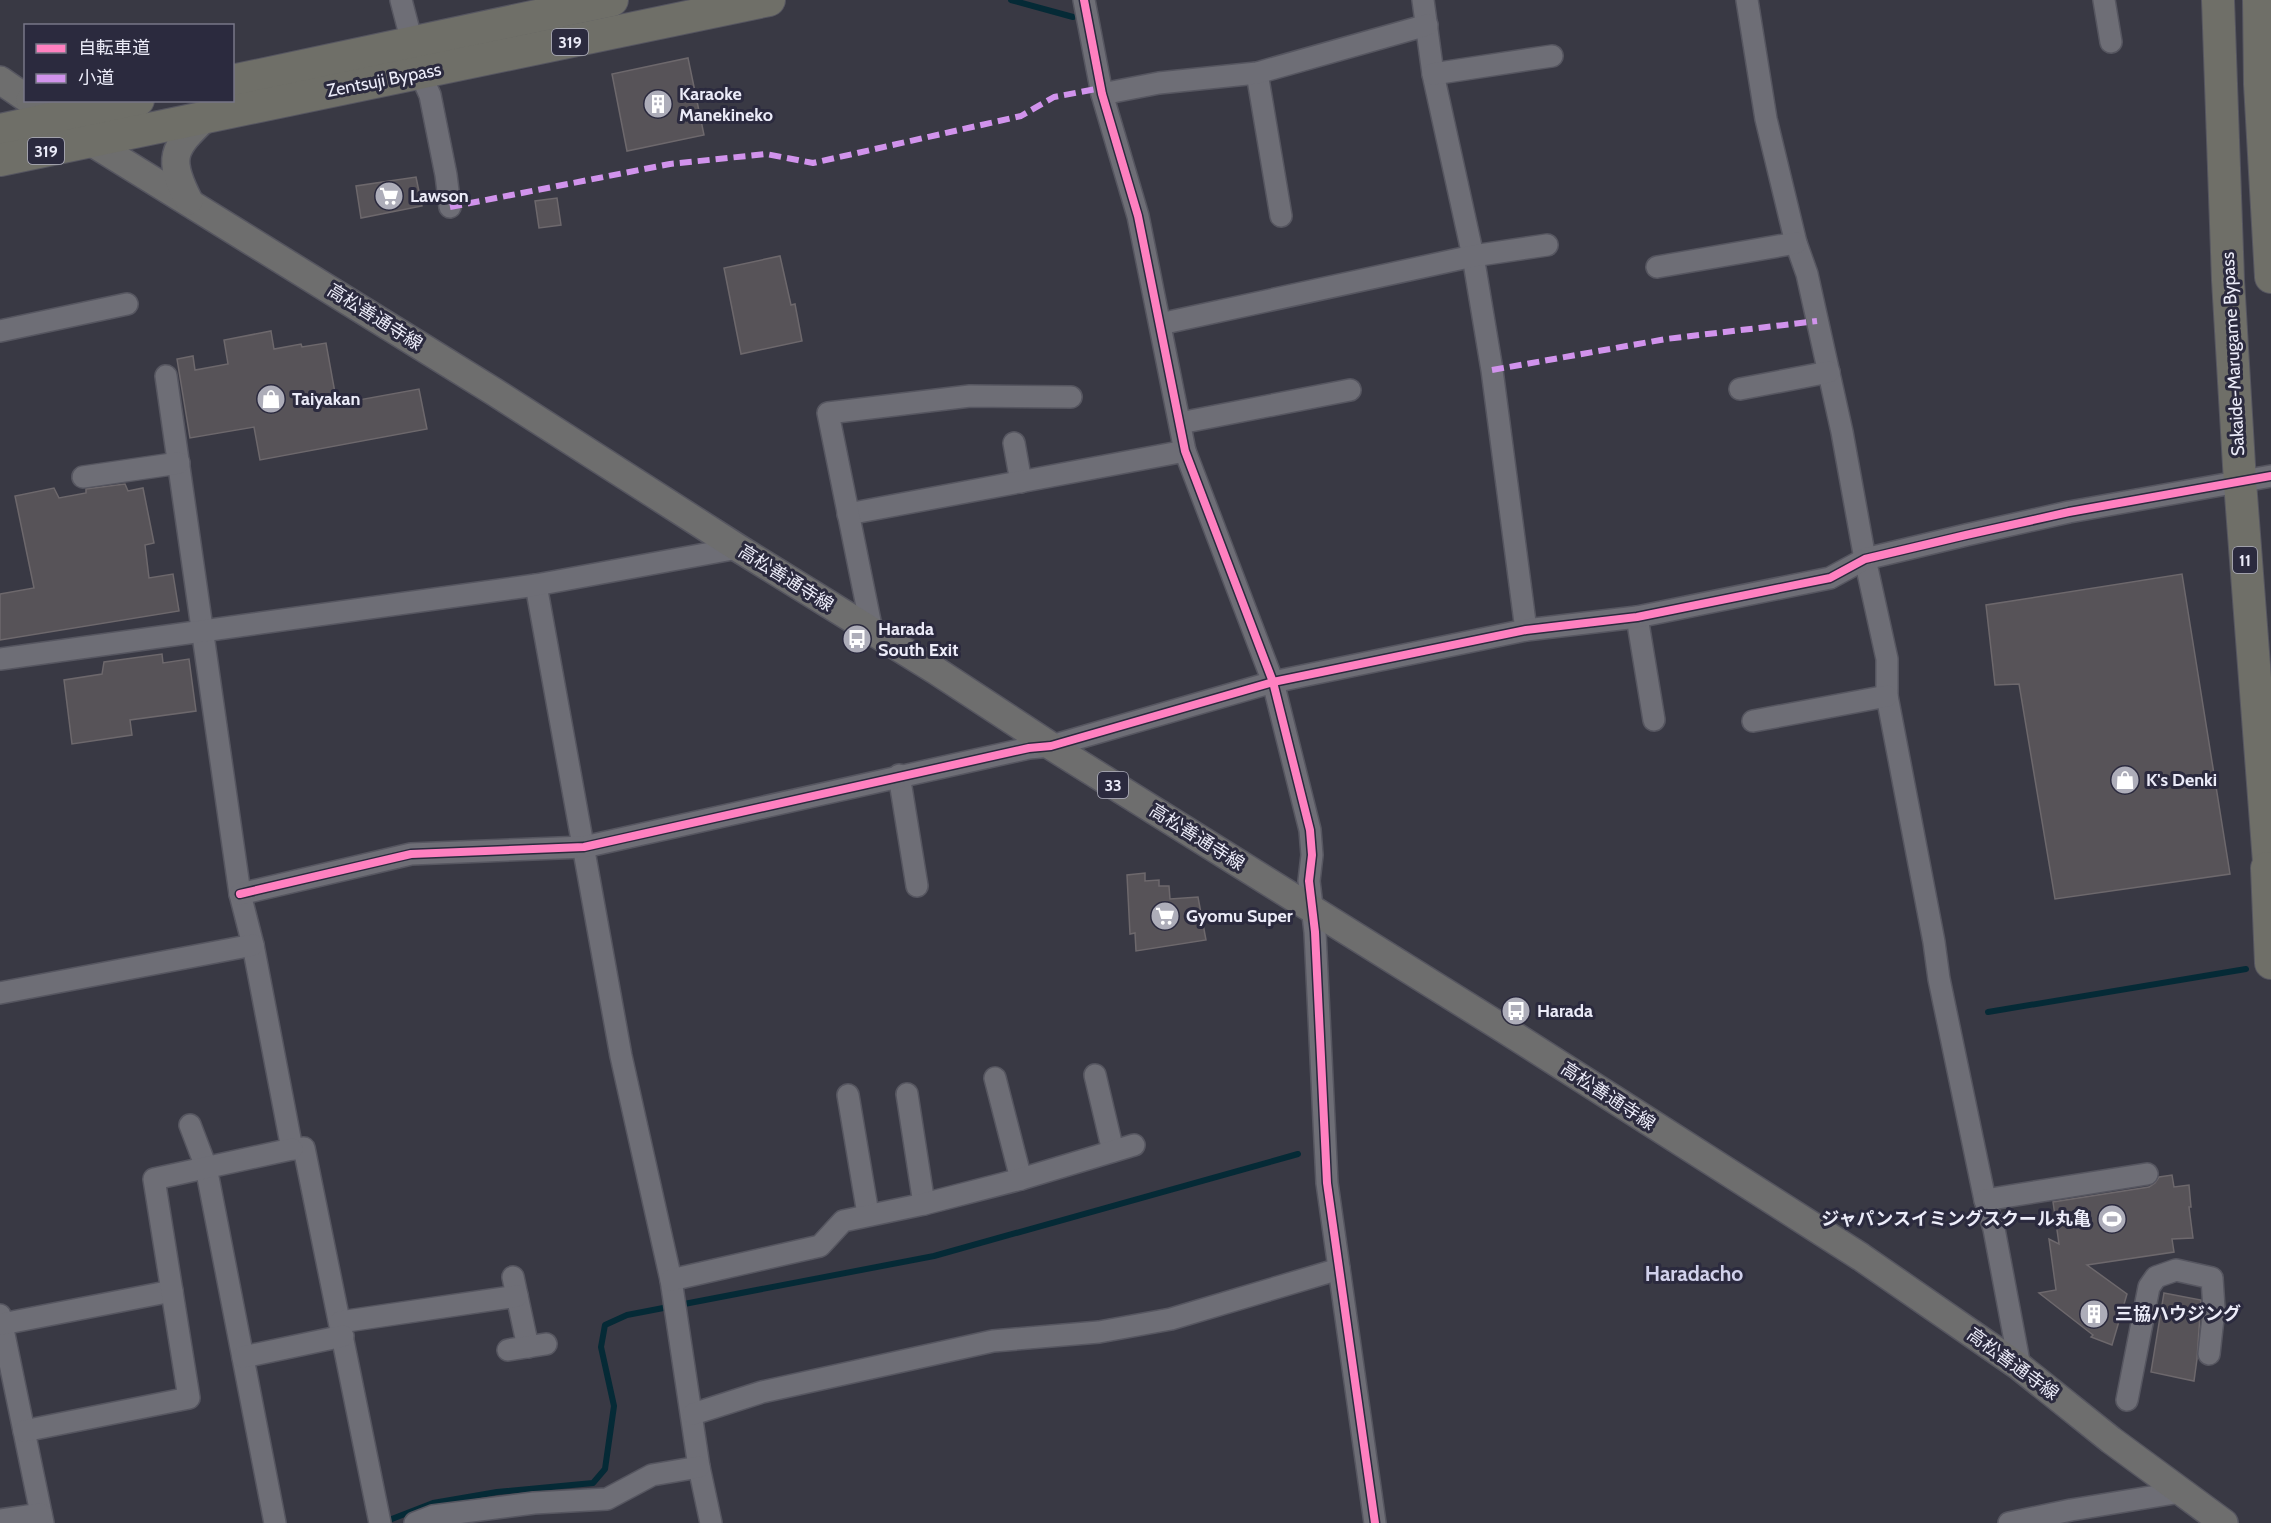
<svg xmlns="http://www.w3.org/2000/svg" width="2271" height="1523" font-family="Cabin,'Noto Sans JP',sans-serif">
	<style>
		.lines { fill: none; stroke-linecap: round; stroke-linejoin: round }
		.stream { stroke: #052a36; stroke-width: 6 }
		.building { fill: #575358; stroke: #6d686c; stroke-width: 1.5 }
		.minor-casing { stroke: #565660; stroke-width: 24 }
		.major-casing { stroke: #565660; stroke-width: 30 }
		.highway-casing { stroke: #565660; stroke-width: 34 }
		.minor { stroke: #6e6e76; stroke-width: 21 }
		.major { stroke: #6e6e6e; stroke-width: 27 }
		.highway { stroke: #6f6f68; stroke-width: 32 }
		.quiet { stroke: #d193ec; stroke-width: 6; stroke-dasharray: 12 6; stroke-linecap: butt }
		.cycleway-casing { stroke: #2b2a3e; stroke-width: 11 }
		.cycleway { stroke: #ff80c0; stroke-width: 8 }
		.labels { text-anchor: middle; stroke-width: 6; stroke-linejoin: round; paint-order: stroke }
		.shield { fill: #2b2a3e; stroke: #b1b1c0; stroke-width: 1.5 }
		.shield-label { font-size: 16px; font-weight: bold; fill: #ebebf8 }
		.street-label { font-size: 18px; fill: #ebebf8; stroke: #2b2a3e }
		.poi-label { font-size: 18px; font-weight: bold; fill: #ebebf8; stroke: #2b2a3e; text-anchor: start }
		.quarter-label { font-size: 21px; font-weight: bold; fill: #d1d1eb; stroke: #2b2a3e }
	</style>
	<rect width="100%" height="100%" fill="#393944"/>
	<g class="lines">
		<g class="stream">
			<polyline points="1011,0 1073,17"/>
			<polyline points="1988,1012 2246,969"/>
			<polyline points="384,1522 433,1503 497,1492 593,1483 605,1469 614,1406 601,1347 605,1325 627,1315 934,1256 1298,1154"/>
		</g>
	</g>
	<g class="building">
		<polygon points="688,58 704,135 627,151 612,74"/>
		<polygon points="416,177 422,206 361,218 356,186"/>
		<polygon points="557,198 561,225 539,228 535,201"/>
		<polygon points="780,256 791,305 795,304 802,341 741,354 724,268"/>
		<polygon points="271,331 274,349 301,344 302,347 326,343 337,404 419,389 427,429 260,460 254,427 190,438 177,359 193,356 195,370 228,364 224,340"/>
		<polygon points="125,484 128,491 143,488 154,543 145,545 149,578 173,574 179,611 0,640 0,594 34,588 15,496 54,488 59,498 86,493 86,489"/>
		<polygon points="2182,574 2230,874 2055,899 2019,684 1995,685 1986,605"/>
		<polygon points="162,654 163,663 189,659 196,711 130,720 132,735 72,744 64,680 102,674 104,662"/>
		<polygon points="1145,873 1145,881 1159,880 1159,886 1169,886 1170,899 1198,897 1206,940 1136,951 1135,933 1130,934 1127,875"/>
		<polygon points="2172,1175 2174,1187 2189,1185 2191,1207 2189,1207 2193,1238 2172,1239 2174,1252 2087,1265 2127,1294 2112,1345 2091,1337 2093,1335 2039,1293 2056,1290 2049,1239 2059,1244 2053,1202 2149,1187 2155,1183 2159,1177"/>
		<polygon points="2164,1293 2201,1300 2197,1359 2194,1381 2151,1372"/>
	</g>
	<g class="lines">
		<g class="minor-casing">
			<g id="minor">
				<polyline points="401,0 420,73 430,95 446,175 450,207"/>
				<polyline points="1084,0 1102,94 1138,216 1185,451 1273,682 1310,830 1312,855 1309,881 1315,932 1327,1183 1375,1523"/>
				<polyline points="1423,0 1433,74 1473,256 1492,370 1526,630"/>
				<polyline points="1747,0 1766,119 1796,243 1807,274 1842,432 1865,559 1887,659 1887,696 1934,942 1939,979 1985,1200 1994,1229 2020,1367"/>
				<polyline points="2104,0 2111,42"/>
				<polyline points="1257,73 1281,216"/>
				<polyline points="1433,74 1552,56"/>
				<polyline points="1102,94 1159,83 1257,73 1427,25"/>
				<polyline points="1657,267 1796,243"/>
				<polyline points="1160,324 1473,256 1547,245"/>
				<polyline points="0,331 127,304"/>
				<polyline points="166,376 240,894 253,945 292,1149 304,1148 380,1523"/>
				<polyline points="1740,389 1829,372"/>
				<polyline points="1180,423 1350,390"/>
				<polyline points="1014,443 1021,482"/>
				<polyline points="83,477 179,463"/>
				<polyline points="848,514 1185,451"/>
				<polyline points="536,585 621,1056 671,1280 699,1467 711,1523"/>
				<polyline points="1637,617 1654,720"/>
				<polyline points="872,631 828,413 970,396 1071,397"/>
				<polyline points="0,659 536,585 738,548"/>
				<polyline points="1753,721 1887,696"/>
				<polyline points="899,775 917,886"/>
				<polyline points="240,894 411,854 584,847 1029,748 1051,746 1273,682 1526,630 1637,617 1830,578 1865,559 1966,535 2069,512 2271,476"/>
				<polyline points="0,993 253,945"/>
				<polyline points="1095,1075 1113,1151"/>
				<polyline points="995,1078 1021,1179"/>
				<polyline points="907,1094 924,1204"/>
				<polyline points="848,1095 868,1214"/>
				<polyline points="190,1125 206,1167 275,1523"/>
				<polyline points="1985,1200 2147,1174"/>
				<polyline points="513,1277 528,1347"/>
				<polyline points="671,1280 820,1246 843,1221 924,1204 1021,1179 1134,1145"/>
				<polyline points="0,1315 43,1523"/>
				<polyline points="340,1322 517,1296"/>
				<polyline points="2,1324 172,1291"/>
				<polyline points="508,1350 546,1344"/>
				<polyline points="243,1357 343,1336"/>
				<polyline points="2127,1400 2149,1287 2156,1277 2176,1270 2212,1278 2214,1309 2209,1354"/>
				<polyline points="693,1414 762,1392 993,1341 1099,1332 1171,1319 1339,1269"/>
				<polyline points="24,1431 189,1398 154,1179 292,1149"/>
				<polyline points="0,1520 41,1514"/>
				<polyline points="415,1523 433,1516 534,1503 607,1499 652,1475 699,1467"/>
				<polyline points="2009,1523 2071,1510 2181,1492"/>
			</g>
		</g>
		<g class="major-casing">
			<g id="major">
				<polyline points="0,80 26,98"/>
				<polyline points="30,100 91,142 493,391 738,548 935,670 1051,746 1504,1029 1861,1257 2020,1367 2111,1440 2224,1523"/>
				<path d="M189,201C167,158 172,149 206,117"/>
			</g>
		</g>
		<g class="highway-casing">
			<g id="highway">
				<polyline points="2218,0 2228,280 2240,482 2271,888"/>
				<polyline points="2259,0 2260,84 2271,277"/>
				<polyline points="232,81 612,0"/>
				<polyline points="0,130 138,100"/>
				<polyline points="0,160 769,0"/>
				<polyline points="2267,868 2271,963"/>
			</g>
		</g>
		<use href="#minor" class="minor"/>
		<use href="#major" class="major"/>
		<use href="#highway" class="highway"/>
		<g class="quiet">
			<polyline points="450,207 670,164 766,154 813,163 1021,116 1054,97 1101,88"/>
			<polyline points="1492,370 1666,339 1817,321"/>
		</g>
		<g class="cycleway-casing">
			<g id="cycleway">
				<polyline points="1084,0 1102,94 1138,216 1185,451 1273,682 1310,830 1312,855 1309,881 1315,932 1327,1183 1375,1523"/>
				<polyline points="240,894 411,854 584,847 1029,748 1051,746 1273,682 1526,630 1637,617 1830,578 1865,559 1966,535 2069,512 2271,476"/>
			</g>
		</g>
		<use href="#cycleway" class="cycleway"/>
	</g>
	<defs>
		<g id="building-disc" transform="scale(1.5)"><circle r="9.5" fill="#adadb9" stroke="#2b2a3e"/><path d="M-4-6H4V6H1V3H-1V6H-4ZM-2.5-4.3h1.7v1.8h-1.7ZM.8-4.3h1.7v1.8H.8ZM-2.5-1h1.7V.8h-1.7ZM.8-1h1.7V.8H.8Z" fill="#fff"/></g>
		<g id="supermarket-disc" transform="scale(1.5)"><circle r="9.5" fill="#adadb9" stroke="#2b2a3e"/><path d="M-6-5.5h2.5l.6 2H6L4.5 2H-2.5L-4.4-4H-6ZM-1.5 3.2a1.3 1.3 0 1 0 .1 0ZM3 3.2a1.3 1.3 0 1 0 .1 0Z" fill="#fff"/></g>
		<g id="shop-disc" transform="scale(1.5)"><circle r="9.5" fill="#adadb9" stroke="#2b2a3e"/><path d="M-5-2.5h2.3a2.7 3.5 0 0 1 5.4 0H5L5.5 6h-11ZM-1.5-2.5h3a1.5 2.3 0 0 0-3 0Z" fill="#fff"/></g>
		<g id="bus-disc" transform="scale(1.5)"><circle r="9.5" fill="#adadb9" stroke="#2b2a3e"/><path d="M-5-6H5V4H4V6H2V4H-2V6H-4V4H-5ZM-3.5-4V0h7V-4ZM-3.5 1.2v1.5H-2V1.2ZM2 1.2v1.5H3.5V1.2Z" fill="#fff"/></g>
		<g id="stadium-disc" transform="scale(1.5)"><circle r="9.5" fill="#adadb9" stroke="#2b2a3e"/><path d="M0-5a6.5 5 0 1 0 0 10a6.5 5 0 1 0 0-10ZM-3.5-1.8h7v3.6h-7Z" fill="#fff"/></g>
	</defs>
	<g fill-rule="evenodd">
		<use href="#building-disc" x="658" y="104"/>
		<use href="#supermarket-disc" x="389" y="196"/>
		<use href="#shop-disc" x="271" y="399"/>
		<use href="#bus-disc" x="857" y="639"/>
		<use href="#shop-disc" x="2125" y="780"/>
		<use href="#supermarket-disc" x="1165" y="916"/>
		<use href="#bus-disc" x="1516" y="1011"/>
		<use href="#stadium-disc" x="2112" y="1219"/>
		<use href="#building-disc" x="2094" y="1314"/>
	</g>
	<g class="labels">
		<g class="shield">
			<rect x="552" y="29" width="36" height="26" rx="4.5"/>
			<rect x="28" y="138" width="36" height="26" rx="4.5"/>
			<rect x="2233" y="547" width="24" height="26" rx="4.5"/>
			<rect x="1098" y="772" width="30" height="26" rx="4.5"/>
		</g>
		<g class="shield-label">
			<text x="570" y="48">319</text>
			<text x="46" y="157">319</text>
			<text x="2245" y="566">11</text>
			<text x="1113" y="791">33</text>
		</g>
		<g class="street-label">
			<text transform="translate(384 80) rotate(-11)" y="6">Zentsuji Bypass</text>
			<text transform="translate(375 317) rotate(32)" y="6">高松善通寺線</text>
			<text transform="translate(2233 354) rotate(-93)" y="6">Sakaide-Marugame Bypass</text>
			<text transform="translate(786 578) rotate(32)" y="6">高松善通寺線</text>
			<text transform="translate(1197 837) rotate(32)" y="6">高松善通寺線</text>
			<text transform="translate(1608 1096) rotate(33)" y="6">高松善通寺線</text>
			<text transform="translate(2013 1364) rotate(36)" y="6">高松善通寺線</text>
		</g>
		<g class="poi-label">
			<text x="679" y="100">Karaoke<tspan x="679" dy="21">Manekineko</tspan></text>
			<text x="410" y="202">Lawson</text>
			<text x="292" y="405">Taiyakan</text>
			<text x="878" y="635">Harada<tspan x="878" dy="21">South Exit</tspan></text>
			<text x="2146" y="786">K's Denki</text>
			<text x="1186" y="922">Gyomu Super</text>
			<text x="1537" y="1017">Harada</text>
			<text x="2091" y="1225" text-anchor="end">ジャパンスイミングスクール丸亀</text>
			<text x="2115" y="1320">三協ハウジング</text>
		</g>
		<g class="quarter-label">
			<text x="1694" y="1281">Haradacho</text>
		</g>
	</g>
	<rect x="24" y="24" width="210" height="78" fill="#2b2a3e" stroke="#787788" stroke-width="1.5"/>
	<rect x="36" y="44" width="30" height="9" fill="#ff80c0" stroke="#787788" stroke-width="1.5"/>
	<text x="78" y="54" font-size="18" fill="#ebebf8">自転車道</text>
	<rect x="36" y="74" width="30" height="9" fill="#d193ec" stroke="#787788" stroke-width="1.5"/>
	<text x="78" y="84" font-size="18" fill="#ebebf8">小道</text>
</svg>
